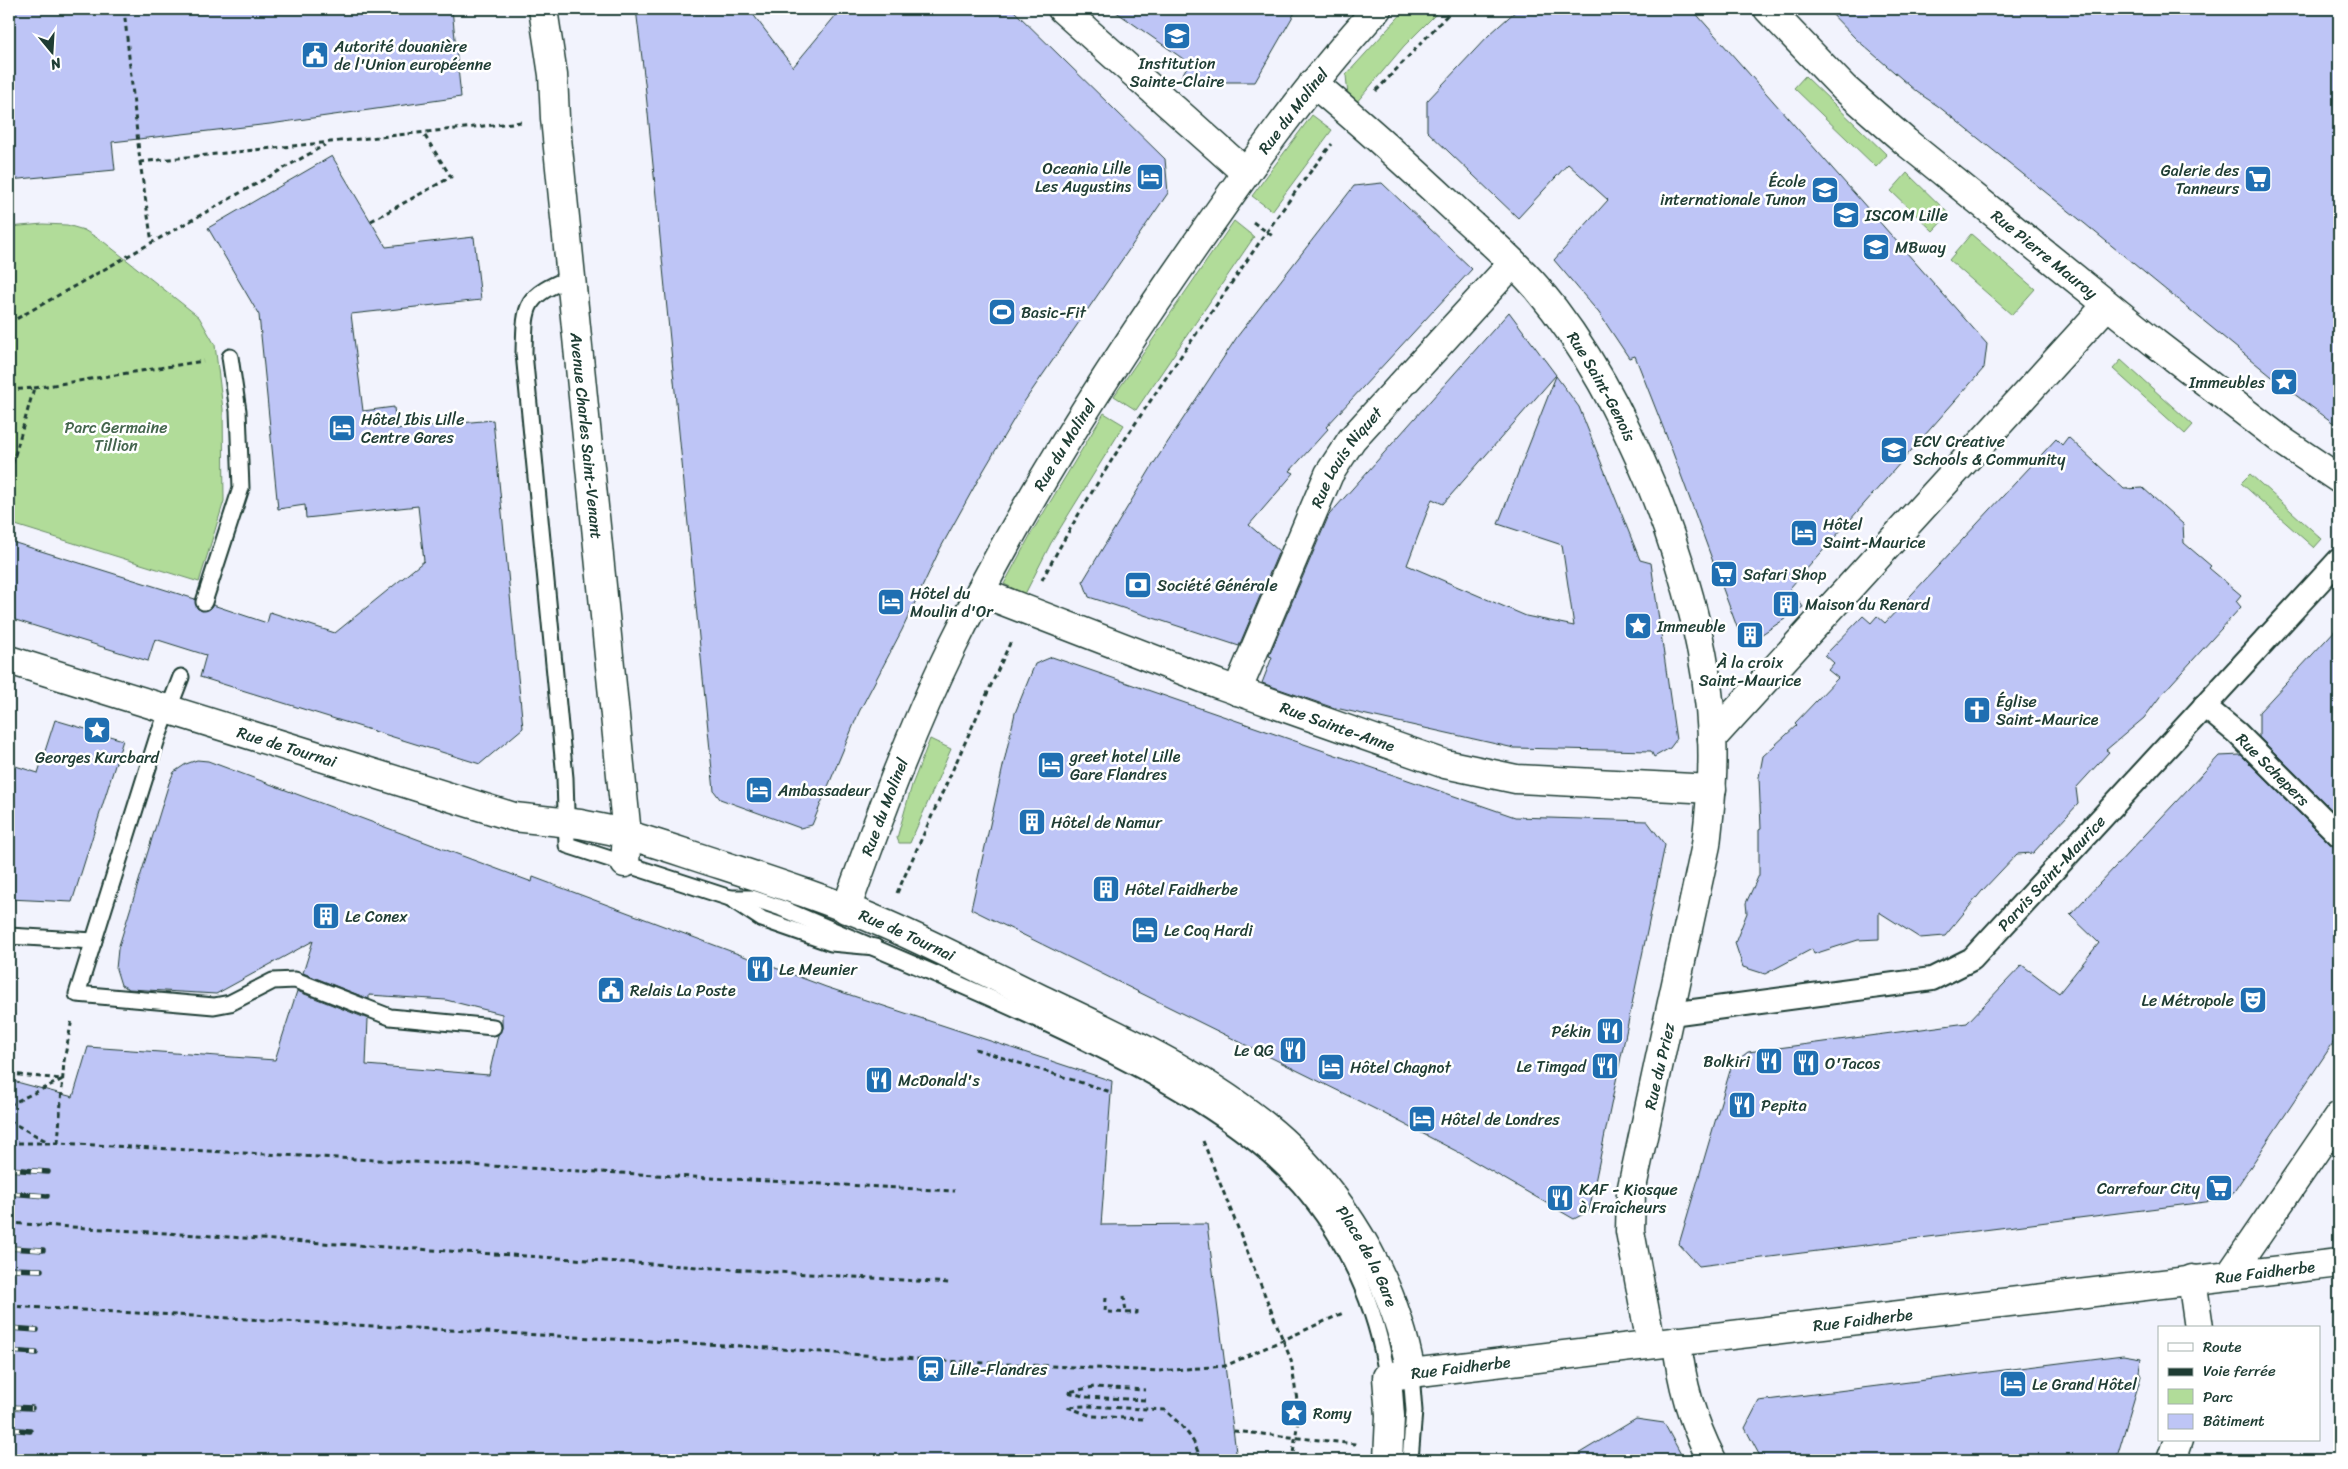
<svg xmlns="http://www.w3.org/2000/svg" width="2348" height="1469" font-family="Sriracha,sans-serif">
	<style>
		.green { fill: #b1dc99; stroke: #688c66 }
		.building { fill: #bec5f6; stroke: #1f3d34 }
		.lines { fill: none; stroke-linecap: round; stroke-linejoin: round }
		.service-casing { stroke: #1f3d34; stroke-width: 19 }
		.pedestrian-casing { stroke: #1f3d34; stroke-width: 26 }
		.minor-casing { stroke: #1f3d34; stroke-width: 31 }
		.tertiary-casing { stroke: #1f3d34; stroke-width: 31 }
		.path { stroke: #1f3d34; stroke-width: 3; stroke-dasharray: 5 4; stroke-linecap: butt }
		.service { stroke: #fff; stroke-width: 15 }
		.pedestrian { stroke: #fff; stroke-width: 22 }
		.minor { stroke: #fff; stroke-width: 28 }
		.tertiary { stroke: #fff; stroke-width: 28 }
		.rail-casing { stroke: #1f3d34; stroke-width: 5.5 }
		.rail { stroke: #fff; stroke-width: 4; stroke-dasharray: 11; stroke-linecap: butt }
		.labels { text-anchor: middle; stroke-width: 5; stroke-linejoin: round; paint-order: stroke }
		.poi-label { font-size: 16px; fill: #1f3d34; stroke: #fff; text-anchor: start }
		.street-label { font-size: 16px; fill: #1f3d34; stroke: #fff }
		.park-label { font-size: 16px; fill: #44654d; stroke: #fff }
	</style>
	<rect width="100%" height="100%" fill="#f2f3fd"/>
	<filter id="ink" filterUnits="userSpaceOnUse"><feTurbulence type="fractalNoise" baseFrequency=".02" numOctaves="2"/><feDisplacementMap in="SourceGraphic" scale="10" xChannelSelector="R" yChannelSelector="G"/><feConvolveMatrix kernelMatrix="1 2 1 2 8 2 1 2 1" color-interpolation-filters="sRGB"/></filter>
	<g filter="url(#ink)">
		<g class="green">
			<polygon points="1406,9 1441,9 1404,46 1356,103 1348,96 1346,75"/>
			<polygon points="1805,76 1887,155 1876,167 1794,88"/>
			<polygon points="1312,115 1332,130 1272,211 1252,196"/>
			<polygon points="1907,173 1949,214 1933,231 1891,191"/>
			<polygon points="1234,221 1254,237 1136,410 1114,396"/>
			<polygon points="43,224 67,225 84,230 104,242 199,317 215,345 223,409 224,501 199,582 9,523 9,227"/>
			<polygon points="1971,234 2035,289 2012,315 1949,260"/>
			<polygon points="2121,360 2193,425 2185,434 2113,369"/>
			<polygon points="1104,413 1124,425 1051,543 1025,594 1004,584 1032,532"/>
			<polygon points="2250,474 2322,539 2314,548 2241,483"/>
			<polygon points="930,739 951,749 910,843 899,843 897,838 912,785"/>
		</g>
		<g class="building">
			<polygon points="9,9 452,9 461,97 270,124 112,142 115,170 9,180"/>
			<polygon points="636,9 749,9 793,67 841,9 1012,9 1165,159 1168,193 1024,402 978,480 940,549 902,630 859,712 812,825 800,828 720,799 714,791 645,83"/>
			<polygon points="1112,9 1297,9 1255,82 1225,82 1179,81 1189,63"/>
			<polygon points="1518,9 1692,9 1987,344 1984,368 1790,588 1803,607 1744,646 1670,445 1635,356 1629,358 1599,313 1554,260 1608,200 1568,164 1518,218 1427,131 1427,101 1489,35"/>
			<polygon points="1827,9 2339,9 2339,427 2282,385 2079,219 1938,106 1917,92 1856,39"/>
			<polygon points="332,156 386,247 474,237 481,300 351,314 363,411 394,407 396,429 493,420 523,728 480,764 200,677 206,655 155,639 148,661 9,618 9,541 195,599 197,608 202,611 210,609 213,605 267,623 270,612 335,633 424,561 418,506 306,518 305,505 278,509 259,315 208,228"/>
			<polygon points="1382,183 1472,269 1326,427 1328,429 1290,471 1294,473 1249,525 1279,551 1239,646 1089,597 1083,581 1154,463 1237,337 1354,186"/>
			<polygon points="1509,312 1556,375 1443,504 1432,499 1407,565 1526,616 1574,626 1562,545 1498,524 1556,376 1579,407 1640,560 1651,563 1676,740 1670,748 1654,757 1651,751 1514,748 1331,707 1262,683 1272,657 1269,656 1329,515"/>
			<polygon points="2068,437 2124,489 2143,488 2183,524 2184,543 2211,566 2209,568 2241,595 2236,601 2241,607 2162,694 2144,718 2106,750 2109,752 2076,788 2078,804 2033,853 2017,854 1982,891 1945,936 1920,938 1879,912 1879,939 1858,940 1814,954 1812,949 1765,974 1743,967 1735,943 1747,913 1746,903 1759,875 1759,830 1761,829 1759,777 1763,756 1797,725 1795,723 1838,678 1828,670 1834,663 1825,655 1863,616 1871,623 1877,616 1885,623 2056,439 2062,445"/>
			<polygon points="2339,626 2339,817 2259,737 2259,712"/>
			<polygon points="1052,657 1515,817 1647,821 1665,845 1589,1211 1574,1219 1458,1152 1379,1111 971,909 1015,713 1035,664"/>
			<polygon points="55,720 123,740 72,902 9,899 9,764 38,773"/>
			<polygon points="2241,755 2330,844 2339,848 2339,1034 2229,1199 1699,1266 1679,1244 1732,1064 1748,1052 1967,1023 2022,965 2059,993 2099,943 2070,915 2219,756"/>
			<polygon points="197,760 208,761 532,882 533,877 826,987 1112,1081 1101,1225 1207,1224 1237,1460 9,1460 9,1080 73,1097 88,1047 275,1060 297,991 368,1019 366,1065 489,1075 498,1035 502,1028 502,1014 446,1000 369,995 369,999 303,973 313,941 216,994 129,989 121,985 116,969 118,949 169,783 174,772 186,764"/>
			<polygon points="2123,1355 2141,1358 2139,1372 2141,1376 2116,1460 1762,1460 1745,1428 1759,1401"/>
			<polygon points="1636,1419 1664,1423 1684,1460 1568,1460"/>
		</g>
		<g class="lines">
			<g class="service-casing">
				<g id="service">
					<path d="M572,277C524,297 525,303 524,353L565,778L567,845L730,898L762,919L831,943L875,947"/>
					<polyline points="204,602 241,488 238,411 230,357"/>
					<polyline points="181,677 157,739 77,994 214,1006 230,1003 273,981 295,980 390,1017 493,1027"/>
					<path d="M730,898H752L781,908C881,951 982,992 1081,1040C1153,1075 1245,1124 1299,1185C1346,1239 1377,1306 1387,1377"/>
					<polyline points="9,936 94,941"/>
					<polyline points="1410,1460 1414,1411 1411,1373"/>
				</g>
			</g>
			<g class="pedestrian-casing">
				<g id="pedestrian">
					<path id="s1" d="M2204,706L2237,733L2339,835"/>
					<path id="s2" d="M1671,1014L1932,979L1972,959L2339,560"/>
				</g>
			</g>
			<g class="minor-casing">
				<g id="minor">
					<path id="s3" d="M543,9L553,75L555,118L627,835L625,863"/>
					<polyline points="1062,9 1246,173"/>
					<path id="s4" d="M1768,9L1844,88L1906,142L2155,343L2284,442L2339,479"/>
					<path id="s5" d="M1313,83C1363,124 1411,168 1458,212C1485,237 1513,260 1537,288C1587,347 1622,415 1652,487C1684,567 1708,650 1712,736C1714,773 1710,809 1706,845L1631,1192L1630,1231L1651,1344"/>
					<path id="s6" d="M980,592L1218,684L1445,764L1516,779L1712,789"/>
					<path id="s7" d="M1237,691L1329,474L1352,439L1513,263"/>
					<polyline points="1712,738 2107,305"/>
					<polyline points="2230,1275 2339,1116"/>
					<polyline points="2192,1279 2199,1328"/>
					<path d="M1677,1341C1681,1384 1692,1421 1712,1460"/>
					<path id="s8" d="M1411,1373L2339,1263"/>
					<polyline points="2171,1460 2178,1440"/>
				</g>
			</g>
			<g class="tertiary-casing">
				<g id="tertiary">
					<path id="s9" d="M9,660L514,817L580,824L610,830C648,840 684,853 722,865C777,883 832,901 885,924C938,947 989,974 1041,999C1124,1038 1224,1084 1290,1148C1352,1209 1396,1287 1411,1373L1387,1377L1390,1416L1388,1460"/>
					<path id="s10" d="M846,909C878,821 910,733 951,649C1020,508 1104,376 1194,247C1251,165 1309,83 1377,9"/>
				</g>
			</g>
			<g class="path">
				<polyline points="124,9 140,162 152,243"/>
				<polyline points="1376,91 1453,9"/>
				<polyline points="140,162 522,122"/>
				<polyline points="371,221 451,177 423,133"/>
				<polyline points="1253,222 1274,237"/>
				<polyline points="9,323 325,145"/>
				<polyline points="34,388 203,361"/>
				<polyline points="9,390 34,388 9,476"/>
				<path d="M1042,580C1090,489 1147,404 1206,320C1247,261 1287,200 1332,144"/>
				<polyline points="897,893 1011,641"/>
				<polyline points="975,1049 1111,1092"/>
				<polyline points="9,1074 62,1079"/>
				<polyline points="9,1105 63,1079"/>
				<polyline points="9,1121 48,1142"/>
				<polyline points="1203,1141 1291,1360 1299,1414 1292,1460"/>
				<polyline points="9,1143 58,1143 955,1191"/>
				<polyline points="58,1143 64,1061 72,1019"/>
				<polyline points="9,1223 949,1283"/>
				<polyline points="1124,1296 1126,1313"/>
				<polyline points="1106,1297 1105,1312 1137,1313 1137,1308"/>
				<polyline points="9,1306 741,1346 944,1361 1159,1371 1225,1366 1343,1313"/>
				<polyline points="1145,1400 1087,1397 1068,1392 1094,1387 1145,1390"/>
				<path d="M1143,1419L1092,1416L1067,1407L1086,1406L1165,1410C1181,1425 1196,1438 1200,1460"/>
				<polyline points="1234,1431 1356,1444"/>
			</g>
			<use href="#service" class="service"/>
			<use href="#pedestrian" class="pedestrian"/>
			<use href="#minor" class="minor"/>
			<use href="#tertiary" class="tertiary"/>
			<g class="rail-casing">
				<g id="rail">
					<polyline points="9,1169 48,1172"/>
					<polyline points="9,1193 47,1196"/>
					<polyline points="9,1248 43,1250"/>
					<polyline points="9,1269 41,1270"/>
					<polyline points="9,1328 37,1330"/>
					<polyline points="9,1351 36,1353"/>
					<polyline points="9,1407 32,1408"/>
					<polyline points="9,1429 30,1431"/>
				</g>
			</g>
			<use href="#rail" class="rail"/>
		</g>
	</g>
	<defs>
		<g id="school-square" transform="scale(1.4375)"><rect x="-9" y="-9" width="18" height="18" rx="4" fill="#1f6fb2" stroke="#fff"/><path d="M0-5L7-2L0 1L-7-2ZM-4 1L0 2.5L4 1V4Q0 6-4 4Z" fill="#fff"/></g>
		<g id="civic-square" transform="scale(1.4375)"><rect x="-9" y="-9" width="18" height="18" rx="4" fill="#1f6fb2" stroke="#fff"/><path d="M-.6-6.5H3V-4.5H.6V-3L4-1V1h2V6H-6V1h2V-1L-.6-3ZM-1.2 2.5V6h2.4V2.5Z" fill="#fff"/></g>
		<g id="hotel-square" transform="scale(1.4375)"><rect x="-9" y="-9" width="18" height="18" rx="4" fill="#1f6fb2" stroke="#fff"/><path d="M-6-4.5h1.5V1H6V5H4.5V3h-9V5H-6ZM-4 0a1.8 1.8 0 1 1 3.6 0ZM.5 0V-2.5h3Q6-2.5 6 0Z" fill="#fff"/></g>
		<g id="supermarket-square" transform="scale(1.4375)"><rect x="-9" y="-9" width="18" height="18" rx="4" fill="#1f6fb2" stroke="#fff"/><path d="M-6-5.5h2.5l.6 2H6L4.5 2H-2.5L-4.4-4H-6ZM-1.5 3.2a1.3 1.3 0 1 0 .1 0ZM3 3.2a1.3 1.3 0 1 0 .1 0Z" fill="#fff"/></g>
		<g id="university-square" transform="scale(1.4375)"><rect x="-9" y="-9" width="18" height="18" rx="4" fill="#1f6fb2" stroke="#fff"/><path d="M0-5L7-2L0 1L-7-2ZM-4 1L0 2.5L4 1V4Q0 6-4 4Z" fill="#fff"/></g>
		<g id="stadium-square" transform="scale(1.4375)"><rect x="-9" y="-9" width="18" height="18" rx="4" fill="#1f6fb2" stroke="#fff"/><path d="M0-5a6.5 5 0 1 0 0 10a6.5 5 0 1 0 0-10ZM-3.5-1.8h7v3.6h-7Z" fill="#fff"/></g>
		<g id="sight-square" transform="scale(1.4375)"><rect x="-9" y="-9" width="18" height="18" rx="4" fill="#1f6fb2" stroke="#fff"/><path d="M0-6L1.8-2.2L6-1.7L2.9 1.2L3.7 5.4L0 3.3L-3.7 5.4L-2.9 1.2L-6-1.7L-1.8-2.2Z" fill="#fff"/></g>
		<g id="bank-square" transform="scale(1.4375)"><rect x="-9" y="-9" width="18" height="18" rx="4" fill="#1f6fb2" stroke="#fff"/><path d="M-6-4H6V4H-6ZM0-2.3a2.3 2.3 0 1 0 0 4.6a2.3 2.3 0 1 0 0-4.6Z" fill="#fff"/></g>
		<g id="building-square" transform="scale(1.4375)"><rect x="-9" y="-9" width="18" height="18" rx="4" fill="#1f6fb2" stroke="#fff"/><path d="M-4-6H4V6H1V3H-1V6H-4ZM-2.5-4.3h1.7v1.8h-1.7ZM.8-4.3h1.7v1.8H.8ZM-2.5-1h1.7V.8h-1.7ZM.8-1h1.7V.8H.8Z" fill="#fff"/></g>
		<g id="church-square" transform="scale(1.4375)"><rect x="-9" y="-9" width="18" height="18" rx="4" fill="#1f6fb2" stroke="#fff"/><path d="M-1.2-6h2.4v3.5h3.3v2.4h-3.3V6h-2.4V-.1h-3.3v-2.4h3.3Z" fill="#fff"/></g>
		<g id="restaurant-square" transform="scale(1.4375)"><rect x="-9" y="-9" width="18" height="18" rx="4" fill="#1f6fb2" stroke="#fff"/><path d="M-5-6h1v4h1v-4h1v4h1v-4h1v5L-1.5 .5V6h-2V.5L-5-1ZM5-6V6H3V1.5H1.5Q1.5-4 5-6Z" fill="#fff"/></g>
		<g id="theatre-square" transform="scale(1.4375)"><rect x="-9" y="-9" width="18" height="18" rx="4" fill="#1f6fb2" stroke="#fff"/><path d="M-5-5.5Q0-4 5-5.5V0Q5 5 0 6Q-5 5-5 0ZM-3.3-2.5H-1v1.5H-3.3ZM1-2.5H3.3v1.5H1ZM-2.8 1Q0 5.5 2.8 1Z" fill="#fff"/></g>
		<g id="station-square" transform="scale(1.4375)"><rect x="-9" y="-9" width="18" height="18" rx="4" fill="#1f6fb2" stroke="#fff"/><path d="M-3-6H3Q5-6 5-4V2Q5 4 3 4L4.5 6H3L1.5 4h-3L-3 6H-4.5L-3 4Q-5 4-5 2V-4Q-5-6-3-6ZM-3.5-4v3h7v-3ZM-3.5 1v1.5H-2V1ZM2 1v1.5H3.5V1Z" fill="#fff"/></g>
	</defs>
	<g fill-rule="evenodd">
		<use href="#school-square" x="1177" y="36"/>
		<use href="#civic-square" x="315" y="55"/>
		<use href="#hotel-square" x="1150" y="177"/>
		<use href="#supermarket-square" x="2258" y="179"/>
		<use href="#university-square" x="1825" y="190"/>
		<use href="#university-square" x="1846" y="215"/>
		<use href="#university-square" x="1876" y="247"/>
		<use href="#stadium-square" x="1002" y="312"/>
		<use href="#sight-square" x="2284" y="382"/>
		<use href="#hotel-square" x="342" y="428"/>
		<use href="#university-square" x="1894" y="450"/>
		<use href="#hotel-square" x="1804" y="533"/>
		<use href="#supermarket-square" x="1724" y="574"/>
		<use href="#bank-square" x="1138" y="585"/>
		<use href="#hotel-square" x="891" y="602"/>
		<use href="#building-square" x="1786" y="604"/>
		<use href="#sight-square" x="1638" y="626"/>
		<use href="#building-square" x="1750" y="635"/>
		<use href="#church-square" x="1977" y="710"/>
		<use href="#sight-square" x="97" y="730"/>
		<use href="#hotel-square" x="1051" y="765"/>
		<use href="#hotel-square" x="759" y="790"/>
		<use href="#building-square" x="1032" y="822"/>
		<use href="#building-square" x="1106" y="889"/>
		<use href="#building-square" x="326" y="916"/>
		<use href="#hotel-square" x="1145" y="930"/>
		<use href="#restaurant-square" x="760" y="969"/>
		<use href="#civic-square" x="611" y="990"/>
		<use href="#theatre-square" x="2253" y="1000"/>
		<use href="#restaurant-square" x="1610" y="1031"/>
		<use href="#restaurant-square" x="1293" y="1050"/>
		<use href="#restaurant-square" x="1769" y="1061"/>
		<use href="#restaurant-square" x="1806" y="1063"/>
		<use href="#restaurant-square" x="1605" y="1066"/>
		<use href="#hotel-square" x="1331" y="1067"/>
		<use href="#restaurant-square" x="879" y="1080"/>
		<use href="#restaurant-square" x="1742" y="1105"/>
		<use href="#hotel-square" x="1422" y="1119"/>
		<use href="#supermarket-square" x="2219" y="1188"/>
		<use href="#restaurant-square" x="1560" y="1198"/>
		<use href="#station-square" x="931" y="1369"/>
		<use href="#hotel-square" x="2013" y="1384"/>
		<use href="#sight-square" x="1294" y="1413"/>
	</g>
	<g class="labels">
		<g class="poi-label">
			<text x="334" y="52">Autorité douanière<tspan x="334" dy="18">de l'Union européenne</tspan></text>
			<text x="1177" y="69" text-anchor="middle">Institution<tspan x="1177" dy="18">Sainte-Claire</tspan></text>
			<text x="1131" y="174" text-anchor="end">Oceania Lille<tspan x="1131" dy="18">Les Augustins</tspan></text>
			<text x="2239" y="176" text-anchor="end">Galerie des<tspan x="2239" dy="18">Tanneurs</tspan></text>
			<text x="1806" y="187" text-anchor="end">École<tspan x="1806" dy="18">internationale Tunon</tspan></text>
			<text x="1865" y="221">ISCOM Lille</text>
			<text x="1895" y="253">MBway</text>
			<text x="1021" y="318">Basic-Fit</text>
			<text x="2265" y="388" text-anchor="end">Immeubles</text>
			<text x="361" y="425">Hôtel Ibis Lille<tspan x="361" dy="18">Centre Gares</tspan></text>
			<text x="1913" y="447">ECV Creative<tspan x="1913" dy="18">Schools &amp; Community</tspan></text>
			<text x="1823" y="530">Hôtel<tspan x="1823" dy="18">Saint-Maurice</tspan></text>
			<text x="1743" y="580">Safari Shop</text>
			<text x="1157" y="591">Société Générale</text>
			<text x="910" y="599">Hôtel du<tspan x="910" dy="18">Moulin d'Or</tspan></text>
			<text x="1805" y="610">Maison du Renard</text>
			<text x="1657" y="632">Immeuble</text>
			<text x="1750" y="668" text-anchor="middle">À la croix<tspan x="1750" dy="18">Saint-Maurice</tspan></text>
			<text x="1996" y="707">Église<tspan x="1996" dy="18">Saint-Maurice</tspan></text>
			<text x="1070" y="762">greet hotel Lille<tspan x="1070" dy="18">Gare Flandres</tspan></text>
			<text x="97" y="763" text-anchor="middle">Georges Kurcbard</text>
			<text x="778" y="796">Ambassadeur</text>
			<text x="1051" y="828">Hôtel de Namur</text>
			<text x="1125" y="895">Hôtel Faidherbe</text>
			<text x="345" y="922">Le Conex</text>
			<text x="1164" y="936">Le Coq Hardi</text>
			<text x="779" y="975">Le Meunier</text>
			<text x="630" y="996">Relais La Poste</text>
			<text x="2234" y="1006" text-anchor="end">Le Métropole</text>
			<text x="1591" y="1037" text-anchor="end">Pékin</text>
			<text x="1274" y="1056" text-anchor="end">Le QG</text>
			<text x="1750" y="1067" text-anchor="end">Bolkiri</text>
			<text x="1825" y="1069">O'Tacos</text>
			<text x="1586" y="1072" text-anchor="end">Le Timgad</text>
			<text x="1350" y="1073">Hôtel Chagnot</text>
			<text x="898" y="1086">McDonald's</text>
			<text x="1761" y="1111">Pepita</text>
			<text x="1441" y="1125">Hôtel de Londres</text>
			<text x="2200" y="1194" text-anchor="end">Carrefour City</text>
			<text x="1579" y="1195">KAF - Kiosque<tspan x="1579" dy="18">à Fraîcheurs</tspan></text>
			<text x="950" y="1375">Lille-Flandres</text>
			<text x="2032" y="1390">Le Grand Hôtel</text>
			<text x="1313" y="1419">Romy</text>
		</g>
		<g class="street-label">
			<text dy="6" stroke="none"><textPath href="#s10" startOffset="919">Rue du Molinel</textPath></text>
			<text dy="6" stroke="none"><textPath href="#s4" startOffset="370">Rue Pierre Mauroy</textPath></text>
			<text dy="6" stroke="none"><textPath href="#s5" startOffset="422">Rue Saint-Genois</textPath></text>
			<text dy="6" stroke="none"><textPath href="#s3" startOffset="429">Avenue Charles Saint-Venant</textPath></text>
			<text dy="6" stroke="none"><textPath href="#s10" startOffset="514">Rue du Molinel</textPath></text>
			<text dy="6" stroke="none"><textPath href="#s7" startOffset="259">Rue Louis Niquet</textPath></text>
			<text dy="6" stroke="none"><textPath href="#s6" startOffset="382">Rue Sainte-Anne</textPath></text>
			<text dy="6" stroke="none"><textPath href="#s9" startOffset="291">Rue de Tournai</textPath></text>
			<text dy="6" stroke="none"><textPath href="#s1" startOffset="94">Rue Schepers</textPath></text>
			<text dy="6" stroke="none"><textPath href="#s10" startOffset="109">Rue du Molinel</textPath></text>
			<text dy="6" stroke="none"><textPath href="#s2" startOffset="425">Parvis Saint-Maurice</textPath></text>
			<text dy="6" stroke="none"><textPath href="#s9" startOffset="941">Rue de Tournai</textPath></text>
			<text transform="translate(1659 1066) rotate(-77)" y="6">Rue du Priez</text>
			<text dy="6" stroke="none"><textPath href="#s9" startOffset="1515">Place de la Gare</textPath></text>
			<text dy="6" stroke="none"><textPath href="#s8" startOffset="860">Rue Faidherbe</textPath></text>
			<text dy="6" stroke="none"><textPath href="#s8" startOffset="455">Rue Faidherbe</textPath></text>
			<text dy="6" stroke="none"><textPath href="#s8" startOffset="50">Rue Faidherbe</textPath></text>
		</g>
		<g class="park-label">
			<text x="116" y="433">Parc Germaine<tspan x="116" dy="18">Tillion</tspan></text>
		</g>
	</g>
	<rect width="2348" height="1469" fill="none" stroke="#fff" stroke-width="30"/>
	<rect x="15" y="15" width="2318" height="1439" fill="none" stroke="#1f3d34" stroke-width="2" filter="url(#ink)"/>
	<rect x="2158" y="1326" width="162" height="115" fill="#ffffff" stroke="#a5b1ae"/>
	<rect x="2168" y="1343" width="25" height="8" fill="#ffffff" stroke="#a5b1ae"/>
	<text x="2203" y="1352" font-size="15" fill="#1f3d34">Route</text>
	<rect x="2168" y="1368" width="25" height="8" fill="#1f3d34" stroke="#a5b1ae"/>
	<text x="2203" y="1376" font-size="15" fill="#1f3d34">Voie ferrée</text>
	<rect x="2168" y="1389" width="25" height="15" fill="#b1dc99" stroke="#a5b1ae"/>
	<text x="2203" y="1402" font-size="15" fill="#1f3d34">Parc</text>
	<rect x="2168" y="1414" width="25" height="15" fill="#bec5f6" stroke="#a5b1ae"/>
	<text x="2203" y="1426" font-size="15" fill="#1f3d34">Bâtiment</text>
	<g transform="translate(52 52) rotate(162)" stroke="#ffffff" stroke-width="4" paint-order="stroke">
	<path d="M0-4L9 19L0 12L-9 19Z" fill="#1f3d34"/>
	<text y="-8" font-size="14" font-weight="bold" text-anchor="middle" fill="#1f3d34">N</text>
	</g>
</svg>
